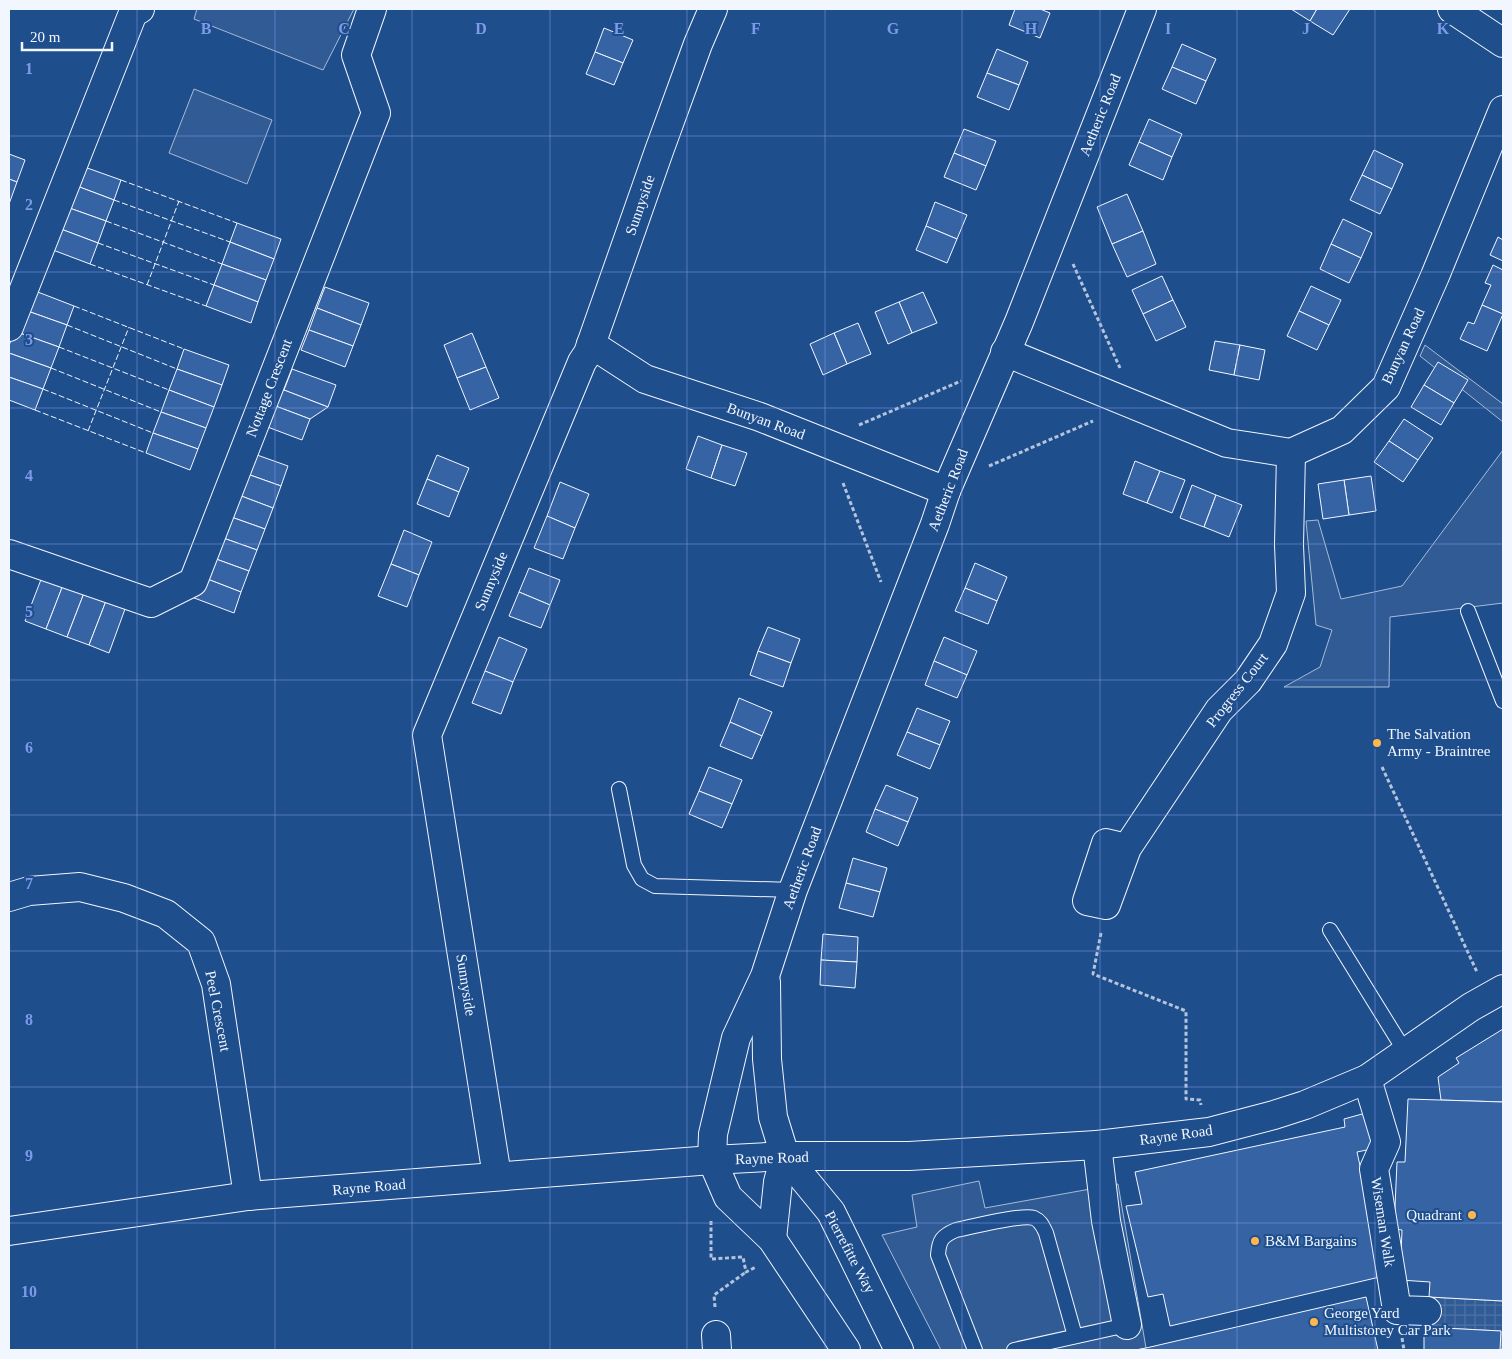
<svg xmlns="http://www.w3.org/2000/svg" width="1512" height="1359" font-family="Georgia,serif">
	<style>
		.built { fill: #305b95; stroke: #a8bbd7 }
		.plaza { fill: url(#plaza-grid); stroke: #a8bbd7 }
		.building { fill: #3563a3; stroke: #f2f6ff }
		.lines { fill: none; stroke-linecap: round; stroke-linejoin: round }
		.lane-casing { stroke: #f2f6ff; stroke-width: 16 }
		.street-casing { stroke: #f2f6ff; stroke-width: 30 }
		.secondary-casing { stroke: #f2f6ff; stroke-width: 30 }
		.path { stroke: #b3c4dc; stroke-width: 3; stroke-dasharray: 4 2.5; stroke-linecap: butt }
		.lane { stroke: #1f4e8c; stroke-width: 14 }
		.street { stroke: #1f4e8c; stroke-width: 28 }
		.secondary { stroke: #1f4e8c; stroke-width: 28 }
		.fence { stroke: #f2f6ff; stroke-width: 1; stroke-dasharray: 6 2.5; stroke-linecap: butt }
		.grid { fill: none; stroke: #7d9aea; stroke-width: 1; stroke-opacity: 0.55 }
		.poi-dot { fill: #ffb74d; stroke: #1f4e8c; stroke-width: 2 }
		.labels { text-anchor: middle; stroke-width: 4; stroke-linejoin: round; paint-order: stroke }
		.street-label { font-size: 15px; fill: #f2f6ff; stroke: #1f4e8c }
		.poi-label { font-size: 15px; fill: #f2f6ff; stroke: #1f4e8c; text-anchor: start }
		.grid-label { font-size: 16px; text-anchor: middle; font-weight: bold; fill: #7d9aea; stroke: #1f4e8c; stroke-width: 4; stroke-linejoin: round; paint-order: stroke }
	</style>
	<defs>
		<pattern id="plaza-grid" width="8" height="8" patternUnits="userSpaceOnUse" patternTransform="scale(1.25)"><rect width="8" height="8" fill="#305b95"/><path d="M0 4h8M4 0v8" fill="none" stroke="#4e73a5"/></pattern>
	</defs>
	<rect width="100%" height="100%" fill="#1f4e8c"/>
	<g class="built">
		<polygon points="197,9 354,9 323,70 194,19"/>
		<polygon points="194,89 272,120 247,184 169,153"/>
		<polygon points="1425,345 1503,404 1503,422 1420,356"/>
		<polygon points="1503,450 1503,603 1390,617 1389,687 1284,687 1320,667 1332,630 1316,625 1306,521 1318,520 1341,599 1402,586"/>
		<polygon points="979,1181 985,1208 1118,1184 1146,1348 1136,1350 941,1350 882,1235 917,1227 912,1195"/>
	</g>
	<polygon class="plaza" points="1503,1289 1503,1349 1501,1349 1501,1331 1424,1327 1429,1297 1502,1301"/>
	<g class="building">
		<polygon points="1015,9 1040,9 1050,13 1040,38 1009,25"/>
		<polygon points="1291,9 1317,9 1310,21"/>
		<polygon points="1317,9 1350,9 1333,35 1310,21"/>
		<polygon points="604,28 633,40 623,63 595,52"/>
		<polygon points="1182,44 1216,59 1206,81 1172,67"/>
		<polygon points="997,49 1028,62 1019,85 987,73"/>
		<polygon points="595,52 623,63 614,85 586,74"/>
		<polygon points="1172,67 1206,81 1196,104 1162,89"/>
		<polygon points="987,73 1019,85 1009,110 977,97"/>
		<polygon points="1149,119 1182,134 1172,157 1139,142"/>
		<polygon points="964,129 996,141 986,166 954,153"/>
		<polygon points="1139,142 1172,157 1163,180 1129,165"/>
		<polygon points="1374,150 1403,164 1392,189 1362,175"/>
		<polygon points="954,153 986,166 976,190 944,177"/>
		<polygon points="9,154 25,160 17,182 9,179"/>
		<polygon points="76,164 121,180 114,200 69,183"/>
		<polygon points="1362,175 1392,189 1380,214 1350,200"/>
		<polygon points="9,179 17,182 9,204"/>
		<polygon points="69,183 114,200 106,221 61,205"/>
		<polygon points="1127,194 1143,231 1112,244 1097,207"/>
		<polygon points="935,202 967,215 957,239 926,226"/>
		<polygon points="61,205 106,221 98,243 53,226"/>
		<polygon points="1343,219 1372,233 1361,258 1331,244"/>
		<polygon points="237,223 281,239 274,259 230,242"/>
		<polygon points="53,226 98,243 90,264 45,247"/>
		<polygon points="926,226 957,239 947,263 916,250"/>
		<polygon points="1143,231 1156,264 1127,277 1112,244"/>
		<polygon points="1498,237 1503,240 1503,261 1490,255"/>
		<polygon points="230,242 274,259 266,280 222,264"/>
		<polygon points="1331,244 1361,258 1349,283 1320,269"/>
		<polygon points="222,264 266,280 258,302 214,285"/>
		<polygon points="1493,265 1503,270 1503,314 1482,305 1491,285 1485,283"/>
		<polygon points="1162,276 1173,300 1143,314 1132,290"/>
		<polygon points="214,285 258,302 251,323 206,306"/>
		<polygon points="1311,286 1341,300 1329,325 1299,311"/>
		<polygon points="325,287 369,303 361,325 317,308"/>
		<polygon points="30,289 74,306 67,325 22,309"/>
		<polygon points="923,292 937,323 912,333 899,302"/>
		<polygon points="1173,300 1186,327 1156,341 1143,314"/>
		<polygon points="899,302 912,333 888,344 875,312"/>
		<polygon points="1482,305 1503,314 1487,351 1460,339 1468,322 1474,324"/>
		<polygon points="317,308 361,325 353,346 309,330"/>
		<polygon points="22,309 67,325 59,347 14,331"/>
		<polygon points="1299,311 1329,325 1317,350 1287,336"/>
		<polygon points="858,323 871,354 847,364 834,333"/>
		<polygon points="309,330 353,346 345,367 301,350"/>
		<polygon points="14,331 59,347 51,368 9,353 9,346"/>
		<polygon points="472,333 486,367 457,378 444,345"/>
		<polygon points="834,333 847,364 823,375 810,344"/>
		<polygon points="1215,341 1240,345 1234,375 1209,370"/>
		<polygon points="1240,345 1265,350 1259,380 1234,375"/>
		<polygon points="184,349 229,365 222,385 177,369"/>
		<polygon points="9,353 51,368 43,389 9,377"/>
		<polygon points="1438,362 1468,380 1454,403 1424,385"/>
		<polygon points="486,367 499,398 470,410 457,378"/>
		<polygon points="177,369 222,385 214,407 169,390"/>
		<polygon points="292,369 336,385 328,407 284,390"/>
		<polygon points="9,377 43,389 35,410 9,400"/>
		<polygon points="1424,385 1454,403 1441,425 1411,407"/>
		<polygon points="169,390 214,407 206,428 161,412"/>
		<polygon points="284,390 328,407 310,419 265,402"/>
		<polygon points="265,402 310,419 302,440 257,423"/>
		<polygon points="161,412 206,428 198,449 153,433"/>
		<polygon points="1404,419 1433,438 1418,460 1389,441"/>
		<polygon points="153,433 198,449 190,470 146,453"/>
		<polygon points="698,436 722,445 711,478 686,469"/>
		<polygon points="1389,441 1418,460 1403,482 1374,462"/>
		<polygon points="722,445 747,453 735,486 711,478"/>
		<polygon points="243,450 288,466 281,486 236,470"/>
		<polygon points="437,455 469,468 459,492 427,479"/>
		<polygon points="1135,461 1160,471 1147,503 1123,494"/>
		<polygon points="236,470 281,486 273,508 228,491"/>
		<polygon points="1160,471 1185,480 1172,513 1147,503"/>
		<polygon points="1371,476 1376,511 1349,515 1344,480"/>
		<polygon points="427,479 459,492 449,517 417,504"/>
		<polygon points="1344,480 1349,515 1323,519 1318,484"/>
		<polygon points="560,482 589,494 575,528 547,516"/>
		<polygon points="1192,485 1216,495 1204,527 1180,518"/>
		<polygon points="228,491 273,508 265,529 220,513"/>
		<polygon points="1216,495 1242,505 1229,537 1204,527"/>
		<polygon points="220,513 265,529 257,550 212,534"/>
		<polygon points="547,516 575,528 563,559 534,548"/>
		<polygon points="404,530 432,542 419,575 391,564"/>
		<polygon points="212,534 257,550 249,571 205,555"/>
		<polygon points="205,555 249,571 241,592 197,575"/>
		<polygon points="975,563 1007,577 997,601 965,588"/>
		<polygon points="391,564 419,575 407,607 378,596"/>
		<polygon points="529,568 560,580 550,605 519,592"/>
		<polygon points="197,575 241,592 234,613 189,596"/>
		<polygon points="42,577 63,585 46,629 25,621"/>
		<polygon points="63,585 84,593 67,637 46,629"/>
		<polygon points="965,588 997,601 988,624 955,611"/>
		<polygon points="519,592 550,605 541,628 509,616"/>
		<polygon points="84,593 106,601 89,645 67,637"/>
		<polygon points="106,601 125,609 109,653 89,645"/>
		<polygon points="768,627 800,639 791,663 758,651"/>
		<polygon points="499,637 527,649 513,682 485,671"/>
		<polygon points="944,637 977,651 967,675 934,661"/>
		<polygon points="758,651 791,663 783,687 750,675"/>
		<polygon points="934,661 967,675 957,698 925,685"/>
		<polygon points="485,671 513,682 501,714 472,703"/>
		<polygon points="739,698 772,712 762,736 730,722"/>
		<polygon points="917,708 950,721 940,745 907,732"/>
		<polygon points="730,722 762,736 752,759 720,746"/>
		<polygon points="907,732 940,745 930,769 897,755"/>
		<polygon points="709,767 742,780 732,804 699,791"/>
		<polygon points="886,785 918,798 908,822 875,809"/>
		<polygon points="699,791 732,804 722,828 689,814"/>
		<polygon points="875,809 908,822 898,846 866,832"/>
		<polygon points="853,858 887,868 880,892 846,883"/>
		<polygon points="846,883 880,892 873,917 839,908"/>
		<polygon points="823,934 858,937 857,962 821,960"/>
		<polygon points="821,960 857,962 855,988 820,985"/>
		<polygon points="1503,1029 1503,1102 1441,1100 1438,1077 1459,1063 1456,1058"/>
		<polygon points="1408,1099 1503,1102 1503,1301 1429,1297 1430,1282 1400,1280 1402,1230 1394,1229 1397,1162 1405,1162"/>
		<polygon points="1373,1111 1381,1147 1357,1152 1384,1276 1170,1326 1163,1294 1148,1297 1126,1206 1142,1204 1135,1172 1345,1127 1344,1119"/>
		<polygon points="1366,1297 1378,1350 1136,1350 1146,1348"/>
		<polygon points="1424,1327 1501,1331 1500,1350 1424,1350"/>
	</g>
	<g class="lines">
		<g class="lane-casing">
			<g id="lane">
				<polyline points="1468,611 1503,701"/>
				<polyline points="619,789 634,865 642,879 655,886 793,890"/>
				<polyline points="1330,930 1406,1053"/>
				<path d="M975,1350L938,1255C939,1240 942,1236 956,1230C971,1227 1022,1214 1034,1218C1041,1221 1043,1227 1046,1233L1075,1336"/>
				<polyline points="1014,1350 1127,1325"/>
			</g>
		</g>
		<g class="street-casing">
			<g id="street">
				<polyline points="1452,9 1503,43"/>
				<polyline points="9,327 133,13 140,9"/>
				<polyline points="591,344 645,379 760,417 946,491"/>
				<polyline points="1005,352 1227,443 1291,453 1342,430 1386,387 1435,276 1503,110"/>
				<polyline points="9,554 151,603 193,582 376,113 356,55 372,9"/>
				<polyline points="1127,848 1106,843 1087,901 1106,905 1127,848 1219,710 1248,681 1273,644 1291,593 1289,545 1291,453"/>
				<polyline points="9,897 29,891 80,887 124,898 166,914 201,942 216,984 248,1196"/>
				<polyline points="1367,1079 1386,1142 1374,1169 1397,1310 1427,1311"/>
				<polyline points="1097,1145 1106,1221 1127,1325"/>
				<polyline points="497,1176 427,735 582,362 588,353 659,151 698,44 713,9"/>
				<polyline points="716,1335 717,1350"/>
			</g>
		</g>
		<g class="secondary-casing">
			<g id="secondary">
				<polyline points="766,982 767,1059 773,1117 785,1156 831,1212 899,1350"/>
				<polyline points="9,1231 248,1196 712,1160 785,1156 909,1156 1097,1145 1209,1132 1274,1115 1305,1105 1367,1079 1471,1007 1503,989"/>
				<polyline points="772,1239 778,1182 785,1156"/>
				<polyline points="846,1350 772,1239 728,1197 712,1160 713,1134 736,1038 765,976 793,890 935,524 946,491 1019,322 1142,9"/>
			</g>
		</g>
		<g class="path">
			<polyline points="1073,264 1120,368"/>
			<polyline points="859,425 961,381"/>
			<polyline points="989,466 1093,421"/>
			<polyline points="843,483 881,582"/>
			<polyline points="1382,767 1477,972"/>
			<polyline points="1101,933 1093,974 1186,1011 1186,1099 1200,1100 1201,1105"/>
			<polyline points="711,1221 711,1259 743,1257 746,1272 756,1267"/>
			<polyline points="715,1307 714,1295 746,1272"/>
			<polyline points="1402,1338 1404,1350"/>
		</g>
		<use href="#lane" class="lane"/>
		<use href="#street" class="street"/>
		<use href="#secondary" class="secondary"/>
		<g class="fence">
			<polyline points="121,180 237,223"/>
			<polyline points="114,200 230,242"/>
			<polyline points="106,221 222,264"/>
			<polyline points="98,243 214,285"/>
			<polyline points="90,264 206,306"/>
			<polyline points="147,285 179,201"/>
			<polyline points="74,306 184,349"/>
			<polyline points="67,325 177,369"/>
			<polyline points="59,347 169,390"/>
			<polyline points="51,368 161,412"/>
			<polyline points="43,389 153,433"/>
			<polyline points="35,410 146,453"/>
			<polyline points="88,431 129,327"/>
		</g>
	</g>
	<path class="grid" d="M137,9V1350M275,9V1350M412,9V1350M550,9V1350M687,9V1350M825,9V1350M962,9V1350M1100,9V1350M1237,9V1350M1375,9V1350M9,136H1503M9,272H1503M9,408H1503M9,544H1503M9,680H1503M9,815H1503M9,951H1503M9,1087H1503M9,1223H1503"/>
	<g class="poi-dot">
		<circle cx="1377" cy="743" r="5"/>
		<circle cx="1472" cy="1215" r="5"/>
		<circle cx="1255" cy="1241" r="5"/>
		<circle cx="1314" cy="1322" r="5"/>
	</g>
	<g class="labels">
		<g class="street-label">
			<text transform="translate(1100 115) rotate(-68)" y="5">Aetheric Road</text>
			<text transform="translate(640 205) rotate(-71)" y="5">Sunnyside</text>
			<text transform="translate(1403 346) rotate(-65)" y="5">Bunyan Road</text>
			<text transform="translate(269 388) rotate(-69)" y="5">Nottage Crescent</text>
			<text transform="translate(766 421) rotate(20)" y="5">Bunyan Road</text>
			<text transform="translate(948 490) rotate(-69)" y="5">Aetheric Road</text>
			<text transform="translate(491 581) rotate(-67)" y="5">Sunnyside</text>
			<text transform="translate(1237 690) rotate(-52)" y="5">Progress Court</text>
			<text transform="translate(802 868) rotate(-70)" y="5">Aetheric Road</text>
			<text transform="translate(466 985) rotate(81)" y="5">Sunnyside</text>
			<text transform="translate(218 1011) rotate(79)" y="5">Peel Crescent</text>
			<text transform="translate(1176 1135) rotate(-8)" y="5">Rayne Road</text>
			<text transform="translate(772 1158) rotate(-2)" y="5">Rayne Road</text>
			<text transform="translate(369 1187) rotate(-5)" y="5">Rayne Road</text>
			<text transform="translate(1383 1222) rotate(81)" y="5">Wiseman Walk</text>
			<text transform="translate(850 1252) rotate(62)" y="5">Pierrefitte Way</text>
		</g>
		<g class="poi-label">
			<text x="1387" y="739">The Salvation<tspan x="1387" dy="17">Army - Braintree</tspan></text>
			<text x="1462" y="1220" text-anchor="end">Quadrant</text>
			<text x="1265" y="1246">B&amp;M Bargains</text>
			<text x="1324" y="1318">George Yard<tspan x="1324" dy="17">Multistorey Car Park</tspan></text>
		</g>
	</g>
	<g class="grid-label">
		<text x="206" y="34">B</text>
		<text x="344" y="34">C</text>
		<text x="481" y="34">D</text>
		<text x="619" y="34">E</text>
		<text x="756" y="34">F</text>
		<text x="893" y="34">G</text>
		<text x="1031" y="34">H</text>
		<text x="1168" y="34">I</text>
		<text x="1306" y="34">J</text>
		<text x="1443" y="34">K</text>
		<text x="29" y="74">1</text>
		<text x="29" y="210">2</text>
		<text x="29" y="345">3</text>
		<text x="29" y="481">4</text>
		<text x="29" y="617">5</text>
		<text x="29" y="753">6</text>
		<text x="29" y="889">7</text>
		<text x="29" y="1025">8</text>
		<text x="29" y="1161">9</text>
		<text x="29" y="1297">10</text>
	</g>
	<rect width="1512" height="1359" fill="none" stroke="#f2f6ff" stroke-width="20"/>
	<path d="M22 42v8h90v-8" fill="none" stroke="#f2f6ff" stroke-width="2.5"/>
	<text x="30" y="42" font-size="15" fill="#f2f6ff" stroke="#1f4e8c" stroke-width="4" paint-order="stroke">20 m</text>
</svg>
